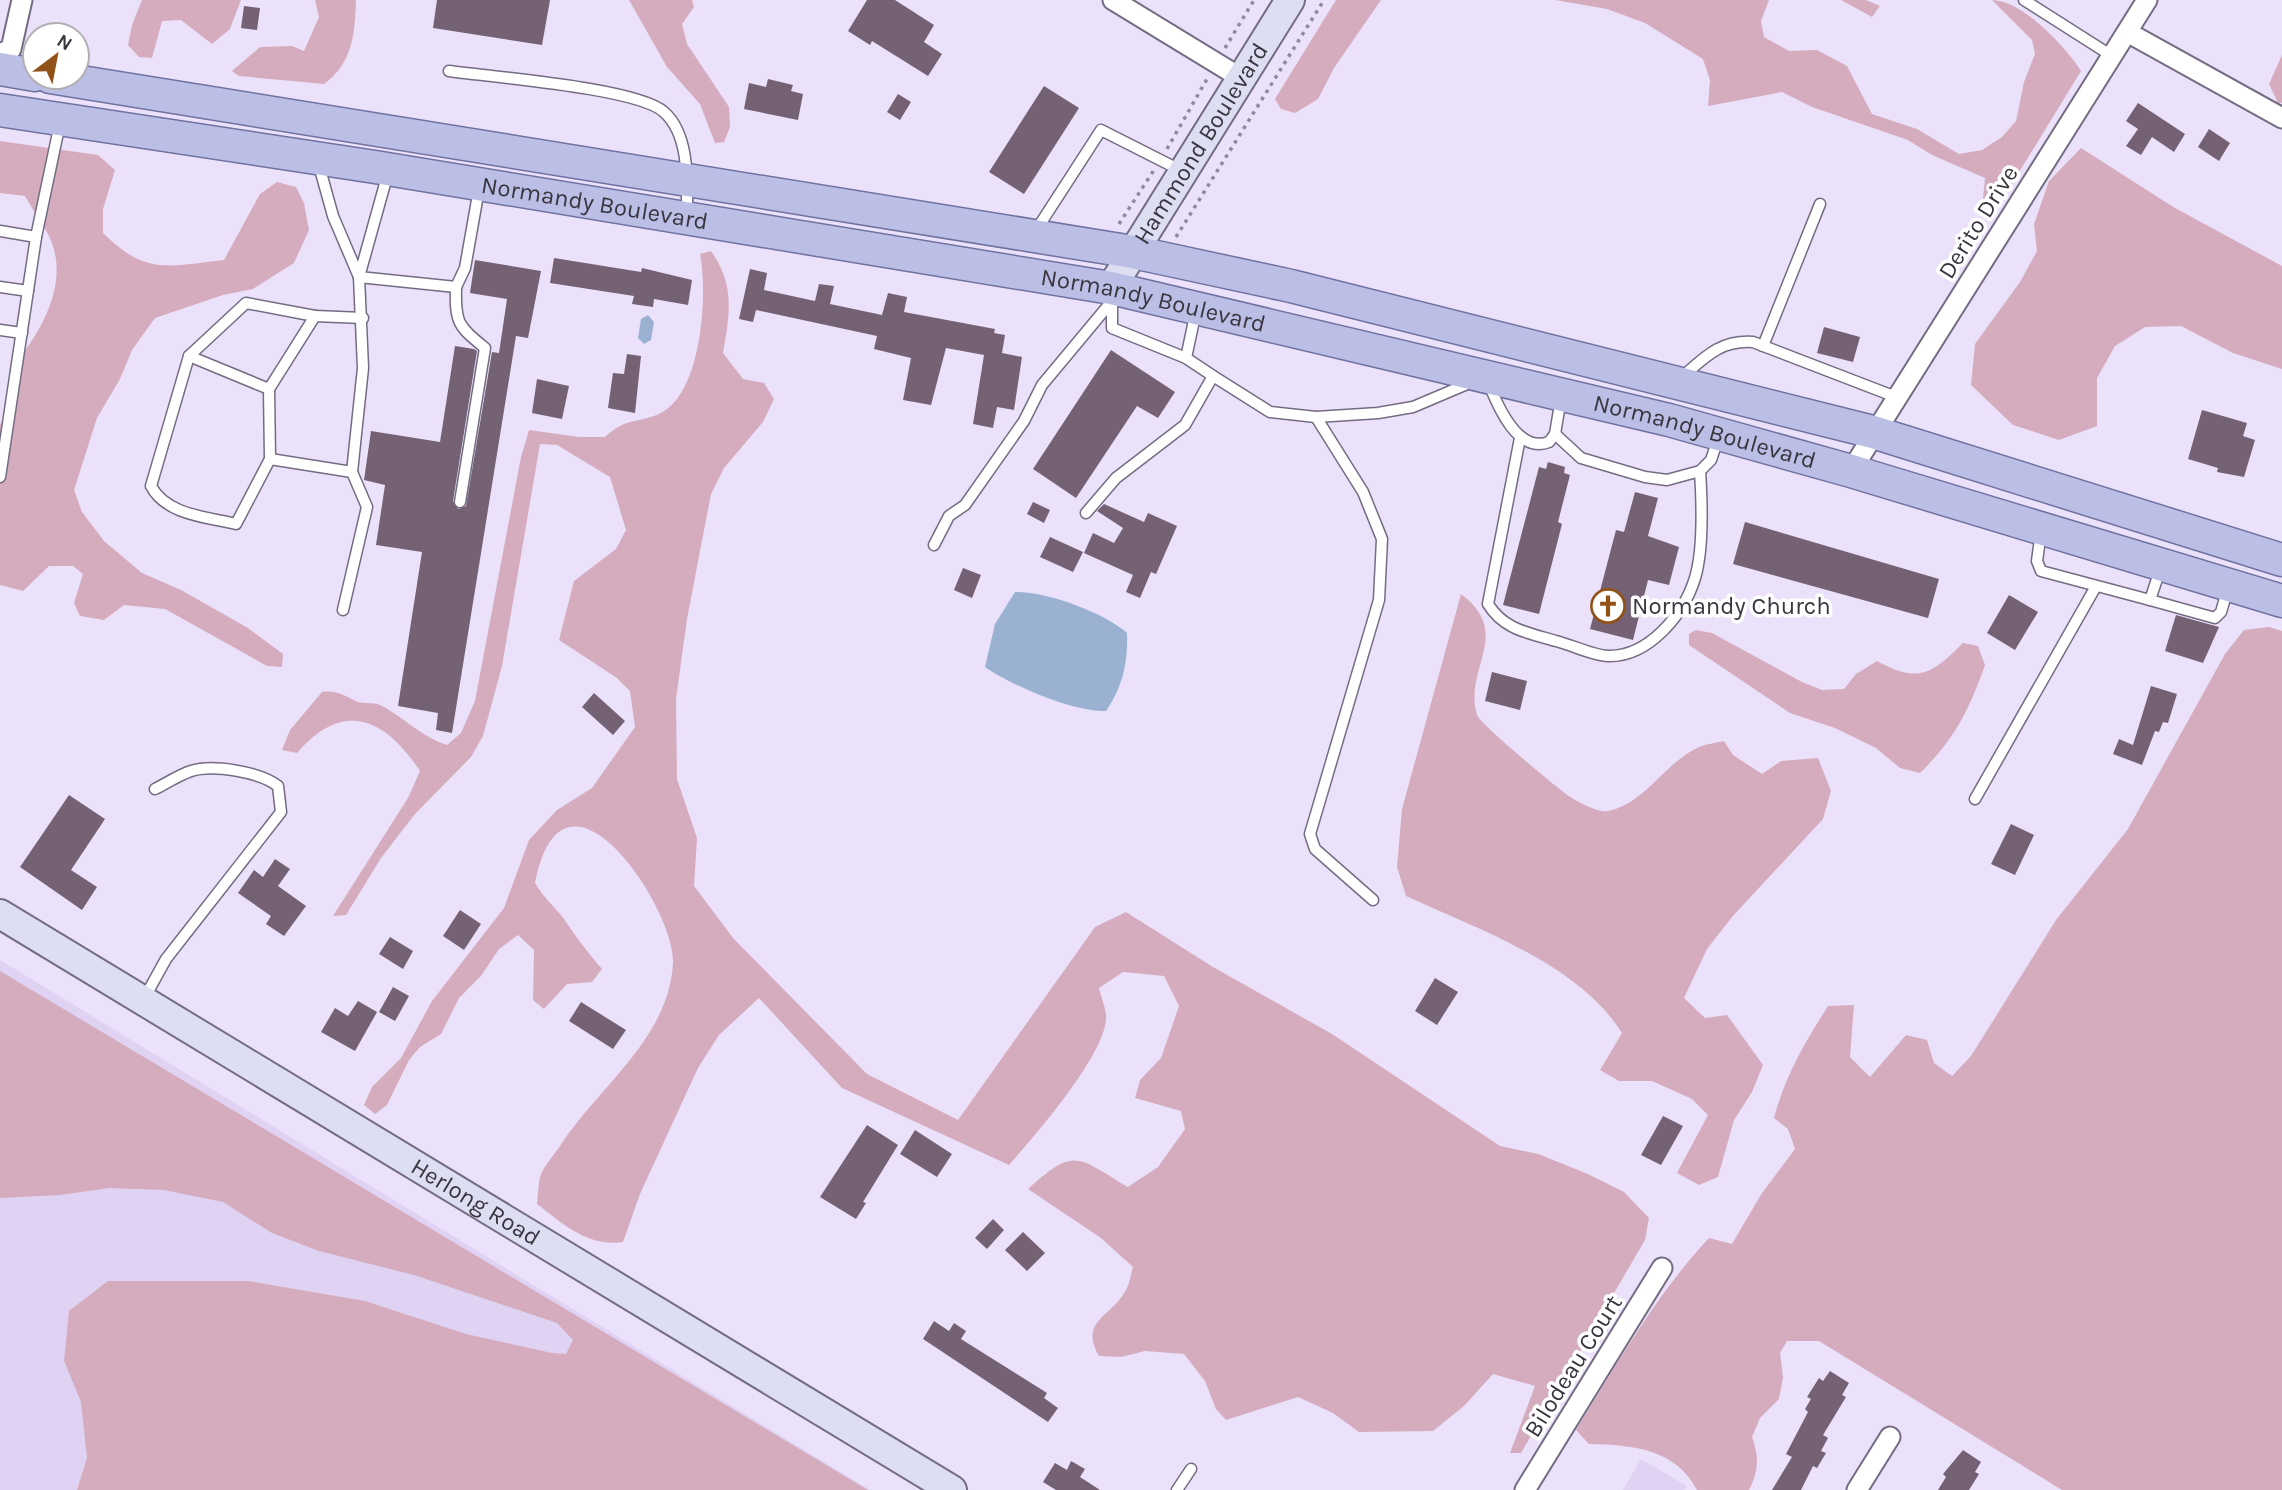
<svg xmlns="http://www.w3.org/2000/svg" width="2282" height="1490" font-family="Karla,sans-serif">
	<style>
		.built { fill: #dfd2f2 }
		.forest { fill: #d5acbe }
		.water { fill: #9ab1d2 }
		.building { fill: #746274 }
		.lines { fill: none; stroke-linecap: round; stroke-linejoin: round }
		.lane-casing { stroke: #746c82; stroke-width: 13 }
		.street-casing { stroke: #746c82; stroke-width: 23 }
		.secondary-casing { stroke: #746c82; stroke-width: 32 }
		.primary-casing { stroke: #7072a0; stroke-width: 35 }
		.path { stroke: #90899b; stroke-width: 3.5; stroke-dasharray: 3.5 5; stroke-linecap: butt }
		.lane { stroke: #fff; stroke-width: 10 }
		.street { stroke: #fff; stroke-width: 19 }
		.secondary { stroke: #dddef2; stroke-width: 28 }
		.primary { stroke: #bbbee5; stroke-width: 32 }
		.labels { text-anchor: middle; stroke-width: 7; stroke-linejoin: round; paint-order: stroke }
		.street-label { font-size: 24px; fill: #3a3640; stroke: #fff }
		.poi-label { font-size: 24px; fill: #3a3640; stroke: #fff; text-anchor: start }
	</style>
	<rect width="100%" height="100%" fill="#ebe1fb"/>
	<g class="built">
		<polygon points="0,960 870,1490 0,1490"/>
		<polygon points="1641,1459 1687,1486 1684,1490 1623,1490"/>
	</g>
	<g class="forest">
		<polygon points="142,0 241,0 230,29 212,44 181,20 162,21 152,58 139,57 128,45 132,25"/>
		<path d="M315,0H356C355,33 353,63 324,84L239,76L232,71L260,47L292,46L304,51L319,17Z"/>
		<polygon points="629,0 692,0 694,7 682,24 687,44 729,107 730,127 724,142 715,143 700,104 667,67"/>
		<polygon points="1336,0 1381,0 1334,68 1318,99 1295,113 1281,109 1275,99"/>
		<path d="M1555,0H1769L1761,21L1764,37L1789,51L1817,50L1847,66L1872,114L1917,129L1959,154L1982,150L2002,137L2016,121L2024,82L2035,54L2032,40L1992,0C2022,0 2065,46 2081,71L1996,210L1983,199L1985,178L1932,155L1908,140L1812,107L1782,92L1708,106L1710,80L1703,59L1645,23L1607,9Z"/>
		<polygon points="1841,0 1866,0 1880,6 1872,17"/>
		<polygon points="2282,55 2282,103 2278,103 2269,84"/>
		<path d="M0,141L98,155L115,170L103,209V233C146,276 169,266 224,260L260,194L277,182L296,187L304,203L309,230L294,263L253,289L223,295L155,318L132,350L120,379L97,418L74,490L82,512L104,541L142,573L181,590L248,628L283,654L282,667L267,666L165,609L124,605L104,620L80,616L74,603L83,574L73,566H49L23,591L0,585V425C18,402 23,386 20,357C46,324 70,276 48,234C41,221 32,209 25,196L0,193Z"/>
		<polygon points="2081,148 2175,208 2282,266 2282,369 2233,353 2181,326 2145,327 2115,346 2097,378 2097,426 2059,440 2013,425 1971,385 1975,344 2020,282 2037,251 2034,224 2049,181"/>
		<path d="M711,251C735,285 730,313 723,353L743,379L764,383L774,399L763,422L724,468L711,494L687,619L676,699L677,779L697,838L694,886L733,938L867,1074L958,1120L1095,927L1126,912L1213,967L1332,1034L1500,1146L1538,1154L1588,1174L1624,1192L1649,1218L1645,1240L1521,1453H1510L1535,1386L1493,1374L1464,1406L1433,1431L1359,1432L1333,1413L1298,1397L1226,1420L1216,1409L1205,1381L1184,1354L1145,1351L1121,1357L1099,1356C1078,1320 1113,1317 1127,1288C1130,1282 1131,1273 1133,1267L1101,1238L1028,1189C1076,1145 1078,1158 1128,1187L1158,1167L1185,1129L1181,1111L1135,1098L1140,1080L1161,1058L1179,1006L1164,976L1123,972L1099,988C1101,997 1105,1006 1106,1015C1109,1051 1033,1138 1009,1165L842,1088L759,998L719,1035L698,1068L640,1194L623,1242C588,1247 564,1225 537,1204C538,1195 538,1186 540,1177C543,1167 554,1155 560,1146C598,1087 669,1039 673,963C676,909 563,739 535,883C543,897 554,906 564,919C576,937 588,953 602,969L592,982L567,984L544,1009L533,1000L534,950L518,935L499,949L481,976L459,998L441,1034L420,1047L409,1060L387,1105L375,1114L364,1105L372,1087L401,1058L432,1001L504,908L529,840L557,810L592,788L635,727L630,691L617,678L559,640L574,581L616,549L626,530L610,477L557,445L540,444L502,666L483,736L471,757L415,814L381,858L346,915L333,916L408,798L420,771C384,717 343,700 297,753L282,750L290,730L322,692C338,690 344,696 358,702C365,704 373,702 380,705C404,717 421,737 447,745L461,733L475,701L521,457L529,430L579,437H605C627,417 635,424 659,414C702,395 708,294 700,254Z"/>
		<path d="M1461,594C1514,634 1463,668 1477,715C1480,724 1557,788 1569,796C1578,802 1598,813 1608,811C1646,803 1664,763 1699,747C1706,744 1716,743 1724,741L1733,755L1762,774L1781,761L1818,758L1831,791L1823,819L1732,917L1707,949L1684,998L1705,1018L1727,1015L1763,1065L1752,1092L1734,1120L1718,1177L1699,1185L1677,1173L1708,1115L1692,1099L1652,1081H1619L1600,1070L1622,1033C1578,963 1477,929 1406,896L1397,867L1402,809Z"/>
		<path d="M2269,627L2282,631V1490H2062L1819,1341H1787L1780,1353L1783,1377L1779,1399L1760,1418L1752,1437C1759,1457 1759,1470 1749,1490H1697C1675,1448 1632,1445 1589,1444L1576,1430C1617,1364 1655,1296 1709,1238L1732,1244L1762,1193L1795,1149L1788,1129L1774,1118C1785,1076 1805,1042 1828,1006L1854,1005L1850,1057L1870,1077L1906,1035L1927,1040L1934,1063L1952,1076L1971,1056L2056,920L2128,829L2225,654L2244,630Z"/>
		<path d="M1696,630L1712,633L1802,682L1822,690L1844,689L1856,674L1877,661C1918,684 1932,674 1963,643L1978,646L1985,665C1969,710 1955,739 1920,773L1900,768L1876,748L1835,728L1790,713L1689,645V634Z"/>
		<polygon points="0,971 868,1490 77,1490 87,1458 81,1402 64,1361 69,1311 108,1281 248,1281 365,1301 466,1334 552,1353 566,1354 573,1340 557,1323 414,1275 319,1251 272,1233 223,1202 164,1190 109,1188 60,1195 0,1198"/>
	</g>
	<g class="water">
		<polygon points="648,315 654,322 651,340 644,344 638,338 641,319"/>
		<path d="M1015,592C1046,591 1105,613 1127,633C1128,662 1123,686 1106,711C1076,713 1010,685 985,667L995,624Z"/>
	</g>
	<g class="building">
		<polygon points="437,0 550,0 542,45 433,28"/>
		<polygon points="867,0 895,0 934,25 924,42 942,54 928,76 872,41 870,45 848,31"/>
		<polygon points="244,6 260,8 257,30 241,28"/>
		<polygon points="768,79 793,85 791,91 803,94 798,120 744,109 749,83 766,87"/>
		<polygon points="1044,86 1079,108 1024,194 989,172"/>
		<polygon points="898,94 911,102 900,120 887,112"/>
		<polygon points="2138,103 2185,134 2174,152 2152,137 2141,155 2126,146 2138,129 2126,121"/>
		<polygon points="2209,129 2230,143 2219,161 2198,147"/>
		<polygon points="554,258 641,272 642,268 692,280 688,305 654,299 653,307 632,304 634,296 550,283"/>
		<polygon points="475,260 541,271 528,338 516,336 452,733 436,730 438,713 398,706 422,552 376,545 385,485 364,480 371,431 440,442 455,346 474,349 477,351 453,501 458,509 466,506 492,352 499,353 507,299 470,293"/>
		<polygon points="750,269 767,273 764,290 815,301 819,284 834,286 830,304 882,315 888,293 907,297 904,312 995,329 994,333 1005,335 1002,353 1022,357 1014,410 997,407 993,428 973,424 984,355 946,348 931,405 903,400 911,358 874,349 877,336 756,310 753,322 739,319"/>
		<polygon points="1824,327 1860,337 1853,362 1817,353"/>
		<polygon points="1111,350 1175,392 1158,418 1137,406 1076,498 1033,469"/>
		<polygon points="627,354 641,356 635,413 608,408 613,373 624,374"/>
		<polygon points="537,379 569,386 562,419 532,413"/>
		<polygon points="2202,410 2247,423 2243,436 2255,440 2244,477 2217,472 2218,468 2188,459"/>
		<polygon points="1548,462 1565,467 1564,473 1570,475 1558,522 1562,524 1539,614 1503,605 1539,467 1546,469"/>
		<polygon points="1635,492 1658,498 1648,536 1679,547 1669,585 1648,580 1633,640 1590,629 1616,530 1624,532"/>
		<polygon points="1033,502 1050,510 1044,523 1027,514"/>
		<polygon points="1104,504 1144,522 1148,513 1177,526 1156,574 1151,572 1140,598 1126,592 1133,575 1084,553 1093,533 1114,543 1123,528 1097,511"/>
		<polygon points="1745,522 1939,579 1928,618 1733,564"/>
		<polygon points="1050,537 1083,552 1073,572 1040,557"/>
		<polygon points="963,568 981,575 972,598 954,590"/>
		<polygon points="2009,595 2038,612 2015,650 1987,633"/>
		<polygon points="2176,615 2219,627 2203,663 2165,651"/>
		<polygon points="1492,672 1527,681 1520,710 1485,701"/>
		<polygon points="2151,686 2177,694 2168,723 2163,722 2159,732 2155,731 2142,765 2113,754 2119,739 2133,745"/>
		<polygon points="594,693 625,721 613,735 582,707"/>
		<polygon points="69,795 105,819 71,870 97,887 82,910 20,867"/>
		<polygon points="2011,824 2034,835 2015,875 1991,864"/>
		<polygon points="275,859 290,869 278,886 306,906 284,936 266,924 271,916 238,893 254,870 263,877"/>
		<polygon points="460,910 481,924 464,950 443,936"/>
		<polygon points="390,937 413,951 403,969 379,954"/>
		<polygon points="1435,978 1458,992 1437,1025 1415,1011"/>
		<polygon points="393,987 409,996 395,1021 379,1012"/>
		<polygon points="358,1001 377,1012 355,1051 321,1032 335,1008 348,1016"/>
		<polygon points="581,1002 626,1030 613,1049 569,1021"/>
		<polygon points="1663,1116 1683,1126 1661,1165 1641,1155"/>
		<polygon points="867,1125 898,1145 863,1202 866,1203 856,1219 820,1197"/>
		<polygon points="915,1130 952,1154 937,1177 900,1154"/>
		<polygon points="993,1219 1004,1230 987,1249 975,1238"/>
		<polygon points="1023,1232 1045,1253 1027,1271 1005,1250"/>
		<polygon points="934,1321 949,1331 954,1323 966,1331 961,1339 1047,1393 1044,1398 1058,1408 1048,1422 923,1339"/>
		<polygon points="1830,1371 1849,1383 1842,1395 1846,1397 1823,1435 1828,1438 1821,1451 1826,1453 1817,1468 1813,1466 1801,1490 1772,1490 1792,1457 1786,1454 1808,1412 1805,1409 1811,1399 1807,1397 1819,1378 1823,1381"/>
		<polygon points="1963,1450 1981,1462 1975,1472 1979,1474 1969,1490 1938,1490 1946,1477 1943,1474"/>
		<polygon points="1071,1461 1085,1469 1080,1477 1100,1490 1056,1490 1043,1482 1055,1463 1067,1470"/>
	</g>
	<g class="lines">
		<g class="lane-casing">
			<g id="lane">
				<polyline points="2024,0 2112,56"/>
				<path d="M449,71C491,77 638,88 664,112C690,135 687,182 687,214"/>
				<polyline points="318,162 333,216 359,277"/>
				<polyline points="0,231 36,237"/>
				<polyline points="1035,232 1101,130 1182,171"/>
				<polyline points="359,277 456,287 465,268 479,189"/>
				<polyline points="0,287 28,291"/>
				<path d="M456,287C455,323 458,326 485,348L460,502"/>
				<polyline points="1112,300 1112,328 1186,358"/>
				<polyline points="0,330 22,333"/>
				<polyline points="1763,346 1820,204"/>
				<polyline points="189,356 246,303 315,316"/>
				<polyline points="1213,376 1270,412 1316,417 1378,413 1413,407 1472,382"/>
				<path d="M1680,379C1704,358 1719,340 1753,342L1896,397"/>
				<path d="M1489,384C1498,407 1518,454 1549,442L1555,434L1561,398"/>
				<polyline points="269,389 315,316 363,318"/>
				<polyline points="1316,417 1363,492 1382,539 1379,600 1310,834 1315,849 1373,900"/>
				<polyline points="1555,434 1581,458 1645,477 1667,480 1700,471 1711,460 1718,439"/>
				<path d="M1520,438L1488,604C1504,630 1529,633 1556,641C1572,645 1592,655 1608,656C1649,657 1684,614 1695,578C1704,548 1702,502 1700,471"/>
				<path d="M270,459L236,524C207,517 166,515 151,486L189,356L269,389L270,459L352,472L363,368L359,277L388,173"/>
				<polyline points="0,477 36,237 60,123"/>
				<polyline points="1086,513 1116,478 1185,425 1213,376 1186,358 1196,311"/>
				<polyline points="2041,532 2037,561 2041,571 2150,600 2160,570"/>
				<polyline points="934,545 949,516 965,505 1024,421 1042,385 1112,301"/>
				<polyline points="2150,600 2215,618 2221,612 2228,588"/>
				<polyline points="343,610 367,507 352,472"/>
				<polyline points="1975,799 2095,588"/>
				<path d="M145,997L166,959L281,812L278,786C260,772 213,764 191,771C179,775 167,783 155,789"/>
				<polyline points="1177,1490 1191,1469"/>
			</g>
		</g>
		<g class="street-casing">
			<g id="street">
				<polyline points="1113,0 1241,78"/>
				<polyline points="2127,32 2282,118"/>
				<polyline points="0,54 11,49 22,0"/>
				<polyline points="1851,471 2147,0"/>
				<polyline points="1525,1490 1662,1268"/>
				<polyline points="1857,1490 1890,1437"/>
			</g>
		</g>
		<g class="secondary-casing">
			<g id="secondary">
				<path id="s1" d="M1111,288L1290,0"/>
				<path id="s2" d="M0,914L952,1490"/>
			</g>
		</g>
		<g class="primary-casing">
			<g id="primary">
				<polyline points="0,69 35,75"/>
				<polyline points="50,77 1133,252 1291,286 1873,432 2282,560"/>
				<path id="s3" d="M0,110L375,167L1111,288L1669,420L1851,471L2282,601"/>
			</g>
		</g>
		<g class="path">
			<polyline points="1225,48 1254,0"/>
			<polyline points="1167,149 1207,79"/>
			<polyline points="1119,224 1154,170"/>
			<polyline points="1176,237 1324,0"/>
		</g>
		<use href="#lane" class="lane"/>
		<use href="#street" class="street"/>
		<use href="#secondary" class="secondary"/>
		<use href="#primary" class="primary"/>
	</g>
	<defs>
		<g id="church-ring" transform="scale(1.75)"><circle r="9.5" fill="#fff" stroke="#915218" stroke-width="1.5"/><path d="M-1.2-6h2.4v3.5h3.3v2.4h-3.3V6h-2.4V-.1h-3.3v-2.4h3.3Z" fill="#915218"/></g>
	</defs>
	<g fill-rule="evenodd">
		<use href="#church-ring" x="1608" y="606"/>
	</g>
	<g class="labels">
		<g class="street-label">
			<text dy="8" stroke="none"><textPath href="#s1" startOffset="170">Hammond Boulevard</textPath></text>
			<text dy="8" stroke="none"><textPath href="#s3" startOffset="602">Normandy Boulevard</textPath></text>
			<text transform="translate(1978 222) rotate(-58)" y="8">Derito Drive</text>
			<text dy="8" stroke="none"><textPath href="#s3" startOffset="1169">Normandy Boulevard</textPath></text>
			<text dy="8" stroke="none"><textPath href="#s3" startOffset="1736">Normandy Boulevard</textPath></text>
			<text dy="8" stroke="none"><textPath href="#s2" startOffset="556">Herlong Road</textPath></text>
			<text transform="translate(1573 1366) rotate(-58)" y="8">Bilodeau Court</text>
		</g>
		<g class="poi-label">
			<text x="1632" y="614">Normandy Church</text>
		</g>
	</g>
	<g transform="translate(56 56) rotate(32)"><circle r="33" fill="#ffffff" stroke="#b0afb3" stroke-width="2"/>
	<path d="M0-5L12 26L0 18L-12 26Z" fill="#915218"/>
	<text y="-10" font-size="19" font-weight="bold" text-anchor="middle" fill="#3a3640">N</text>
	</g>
</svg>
